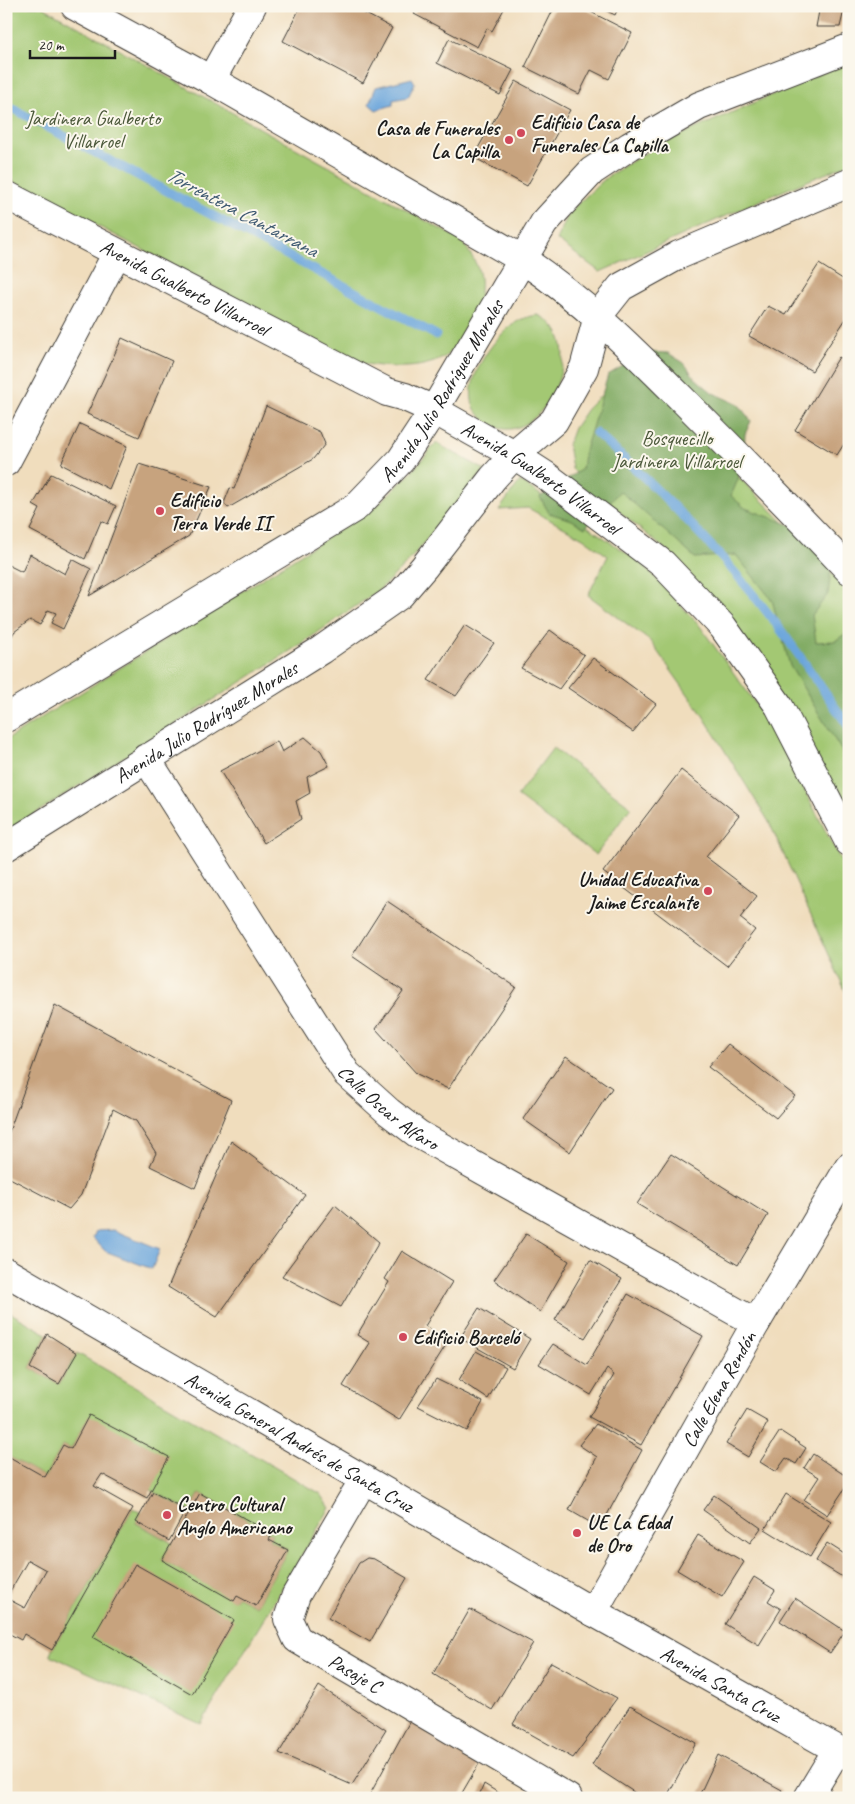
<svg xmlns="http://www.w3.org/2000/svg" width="855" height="1804" font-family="Caveat,sans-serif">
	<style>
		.green { fill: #a3c873; stroke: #607248 }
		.forest { fill: #82ac65; stroke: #4f6440 }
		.water { fill: #6aa5db; stroke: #43607c }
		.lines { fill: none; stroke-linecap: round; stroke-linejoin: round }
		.stream { stroke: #6aa5db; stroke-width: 9 }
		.building { fill: #c7a37e }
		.street-casing { stroke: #3c3934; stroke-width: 30 }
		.secondary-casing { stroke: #3c3934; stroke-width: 30 }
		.street { stroke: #fff; stroke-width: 28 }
		.secondary { stroke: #fff; stroke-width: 28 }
		.poi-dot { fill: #d1495b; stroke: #fbf7ec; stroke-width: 2 }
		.labels { text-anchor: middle; stroke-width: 4; stroke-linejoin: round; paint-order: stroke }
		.park-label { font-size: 20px; fill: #4b583a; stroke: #fbf7ec }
		.poi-label { font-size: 20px; font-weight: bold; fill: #1c1c1c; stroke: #fbf7ec; text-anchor: start }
		.street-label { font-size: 20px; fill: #1c1c1c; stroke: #fbf7ec }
		.water-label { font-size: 21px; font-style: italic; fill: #3f5a72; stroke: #fbf7ec }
	</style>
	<rect width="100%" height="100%" fill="#fbf7ec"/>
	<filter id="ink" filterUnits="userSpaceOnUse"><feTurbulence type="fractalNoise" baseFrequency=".02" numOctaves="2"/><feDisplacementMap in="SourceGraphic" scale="10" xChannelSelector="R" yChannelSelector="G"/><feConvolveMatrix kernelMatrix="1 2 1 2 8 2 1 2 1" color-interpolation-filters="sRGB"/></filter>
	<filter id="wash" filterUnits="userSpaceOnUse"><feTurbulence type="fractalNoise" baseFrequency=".0096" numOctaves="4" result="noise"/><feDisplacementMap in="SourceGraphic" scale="20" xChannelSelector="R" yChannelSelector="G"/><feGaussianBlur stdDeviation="1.12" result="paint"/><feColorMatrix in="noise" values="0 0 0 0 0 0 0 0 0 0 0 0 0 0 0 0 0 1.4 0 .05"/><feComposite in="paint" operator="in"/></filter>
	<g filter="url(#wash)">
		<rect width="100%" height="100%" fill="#f0ddbd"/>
		<g class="green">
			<path d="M6,6H41L462,241C469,252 479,265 480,278C483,306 465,348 439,360C413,371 386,367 359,363L6,178Z"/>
			<polygon points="849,61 849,164 768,197 600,272 557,240 569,212 607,177 658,145"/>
			<path d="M538,315C602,342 528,476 477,412C457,386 496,332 520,320C526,317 532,316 538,315Z"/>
			<polygon points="611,385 718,456 811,550 849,592 849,815 672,555 589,487 572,469 568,444 574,428 587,409"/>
			<polygon points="436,443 485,470 408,562 379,590 301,644 6,832 6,740 374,508 409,475"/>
			<polygon points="520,481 643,564 699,625 769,722 849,876 849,999 769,822 702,714 650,641 588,595 608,556 583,538 528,508 499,510"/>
			<polygon points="553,748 631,807 596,855 517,796"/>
			<polygon points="9,1312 47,1334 30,1368 59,1384 77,1353 321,1494 330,1508 201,1724 50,1655 52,1650 133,1508 141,1513 136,1523 172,1543 162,1560 234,1600 237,1596 256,1606 288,1550 269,1540 272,1534 200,1493 189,1511 151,1490 89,1416 71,1449 63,1445 45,1477 6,1455 6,1384 11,1375 6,1372 6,1317"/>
		</g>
		<polygon class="forest" points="646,352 668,353 684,363 695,378 713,393 739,405 751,421 745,434 743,467 731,496 745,508 799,528 832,561 828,594 812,615 816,642 835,641 849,631 849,763 790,666 772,600 736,555 695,558 620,491 585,528 572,520 549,513 540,497 582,469 584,454 608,375"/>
		<g class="water">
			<polygon points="412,78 415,83 408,97 393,100 393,105 376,110 369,104 376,87"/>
			<polygon points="113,1230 160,1249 152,1269 105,1251 93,1238 96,1231"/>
		</g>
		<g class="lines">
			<g class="stream">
				<polyline points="6,105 436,335"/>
				<path d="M596,433C659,489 723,554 774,621C800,655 824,692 849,727"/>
			</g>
		</g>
		<g id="blocks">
			<g class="building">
				<polygon points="301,6 334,6 344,11 346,6 351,6 392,28 363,83 283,41"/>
				<polygon points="419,6 499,6 504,9 492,31 487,28 477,47 414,14"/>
				<polygon points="555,6 579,6 632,33 609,79 591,70 579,94 525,67"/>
				<polygon points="597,6 619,6 615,15"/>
				<polygon points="820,6 845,6 840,27 816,27"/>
				<polygon points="449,39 513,70 500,95 437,63"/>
				<polygon points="516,81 570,110 527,186 473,157"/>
				<polygon points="819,264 849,283 849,314 812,371 749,336 768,306 786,315"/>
				<polygon points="122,338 172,361 139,437 87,414"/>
				<polygon points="839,357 849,363 849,436 837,455 795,430"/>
				<polygon points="266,406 320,432 325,444 313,459 228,508 224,503 230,488 234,489"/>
				<polygon points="80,424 127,446 109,489 61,464"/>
				<polygon points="139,464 211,487 189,536 89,596"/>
				<polygon points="51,474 116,506 108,524 101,521 85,559 30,530 40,509 33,505"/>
				<polygon points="30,554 65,574 72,559 91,569 63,629 51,623 56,613 48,610 40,625 30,620 14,632 6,647 6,564 22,572"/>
				<polygon points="465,625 494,643 456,696 428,680"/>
				<polygon points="550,630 584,655 559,689 521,668"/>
				<polygon points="593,658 656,704 633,732 568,688"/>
				<polygon points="305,737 321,751 329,766 307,777 310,793 296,801 301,819 264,843 220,771 277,741 282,752"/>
				<polygon points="681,770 739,815 706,857 757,896 740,918 755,930 727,966 603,872"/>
				<polygon points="387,901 516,987 448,1089 417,1074 376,1029 403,991 352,956"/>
				<polygon points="55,1005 231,1100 195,1188 150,1166 156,1153 136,1121 113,1109 81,1195 69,1209 6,1176 6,1140"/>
				<polygon points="728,1044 795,1096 776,1118 708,1067"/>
				<polygon points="566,1056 612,1088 570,1152 523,1119"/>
				<polygon points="231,1141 305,1195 217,1317 168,1287"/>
				<polygon points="671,1154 768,1215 738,1265 637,1204"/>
				<polygon points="335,1205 379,1242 341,1307 282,1276"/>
				<polygon points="526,1234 569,1261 540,1312 494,1280"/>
				<polygon points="402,1251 452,1282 425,1326 449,1340 399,1420 343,1386 370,1343 357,1335 389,1282 385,1279"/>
				<polygon points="590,1260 622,1279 585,1338 555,1320"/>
				<polygon points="628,1294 703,1336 641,1445 589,1417 614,1375 607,1369 591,1395 539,1364 553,1344 587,1365"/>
				<polygon points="479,1308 530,1339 513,1368 460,1338"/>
				<polygon points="47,1334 77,1353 59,1384 30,1368"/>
				<polygon points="476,1351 506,1367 488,1399 459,1380"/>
				<polygon points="436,1379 483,1402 467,1431 418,1406"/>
				<polygon points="747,1410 768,1422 748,1457 726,1444"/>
				<polygon points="89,1415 169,1457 147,1498 102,1474 94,1486 133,1508 52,1650 24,1634 21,1640 6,1632 6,1598 25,1608 46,1570 28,1560 9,1593 6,1591 6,1455 45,1477 63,1445 71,1449"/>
				<polygon points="596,1424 642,1450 600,1528 569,1510 597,1457 579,1445"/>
				<polygon points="780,1431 806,1448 796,1464 786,1458 776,1472 760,1462"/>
				<polygon points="813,1454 849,1478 849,1482 827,1515 804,1500 819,1477 804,1468"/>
				<polygon points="153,1492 186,1510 169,1541 136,1522"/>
				<polygon points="200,1493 272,1534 269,1540 288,1550 256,1606 237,1596 234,1601 162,1560"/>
				<polygon points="786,1494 831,1522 810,1557 765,1529"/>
				<polygon points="714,1495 761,1528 750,1543 703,1510"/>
				<polygon points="698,1535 744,1562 722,1597 677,1570"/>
				<polygon points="827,1543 849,1557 849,1581 816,1561"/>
				<polygon points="367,1558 374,1559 407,1578 370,1642 328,1618 359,1563"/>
				<polygon points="135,1564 234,1620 192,1694 93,1637"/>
				<polygon points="754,1577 775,1590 768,1601 781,1609 759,1645 725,1624"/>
				<polygon points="795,1598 845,1631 830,1653 780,1621"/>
				<polygon points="470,1609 533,1643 492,1710 433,1674"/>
				<polygon points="551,1662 617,1698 573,1758 513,1724"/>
				<polygon points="319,1686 386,1730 352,1785 279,1753"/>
				<polygon points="630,1706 696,1743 666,1798 643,1798 592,1765"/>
				<polygon points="411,1719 480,1762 459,1798 368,1798"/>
				<polygon points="718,1755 782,1790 778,1798 698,1798"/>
				<polygon points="484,1784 507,1798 478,1798"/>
			</g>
		</g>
	</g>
	<g filter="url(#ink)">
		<use href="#blocks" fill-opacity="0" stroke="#3c3934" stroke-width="1"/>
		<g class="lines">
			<g class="street-casing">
				<g id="street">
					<path d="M75,6L211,80L522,259C583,300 630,347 682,399C738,455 794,512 849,570"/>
					<polyline points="211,80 252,6"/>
					<path id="s1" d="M6,195L387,392L405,397L434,410L514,455L545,475L663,564L723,627L779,706L849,842"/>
					<polyline points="6,462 117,253"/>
					<path id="s2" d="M146,758L347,1074L389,1112L418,1134L756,1323"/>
					<path id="s3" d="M364,1479L296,1595L288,1619L297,1639L568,1798"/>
					<path id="s4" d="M593,1612L756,1323L849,1167"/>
					<polyline points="808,1798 837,1750"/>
				</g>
			</g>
			<g class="secondary-casing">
				<g id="secondary">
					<path id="s5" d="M6,718L356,507L401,460L434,410L544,223L592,171L630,146L699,106L849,48"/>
					<path id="s6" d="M6,847L321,650L400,595L424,567L493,478L514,455L554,421L584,368L598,316L621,287L679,255L849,183"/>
					<path id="s7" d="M6,1272L593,1612L849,1756"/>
				</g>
			</g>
			<use href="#street" class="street"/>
			<use href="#secondary" class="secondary"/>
		</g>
	</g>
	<g class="poi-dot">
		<circle cx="521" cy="133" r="5"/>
		<circle cx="509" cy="140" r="5"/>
		<circle cx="160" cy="511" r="5"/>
		<circle cx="708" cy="891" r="5"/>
		<circle cx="403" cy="1337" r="5"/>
		<circle cx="167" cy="1515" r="5"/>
		<circle cx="577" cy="1533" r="5"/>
	</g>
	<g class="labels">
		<g class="park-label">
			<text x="93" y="125">Jardinera Gualberto<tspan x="93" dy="23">Villarroel</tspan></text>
			<text x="677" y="445">Bosquecillo<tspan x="677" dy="23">Jardinera Villarroel</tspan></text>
		</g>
		<g class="poi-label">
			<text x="531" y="129">Edificio Casa de<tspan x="531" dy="23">Funerales La Capilla</tspan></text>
			<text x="499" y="135" text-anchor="end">Casa de Funerales<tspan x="499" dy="23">La Capilla</tspan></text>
			<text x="170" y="507">Edificio<tspan x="170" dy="23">Terra Verde II</tspan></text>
			<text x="698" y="886" text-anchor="end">Unidad Educativa<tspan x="698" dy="23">Jaime Escalante</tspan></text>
			<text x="413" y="1344">Edificio Barceló</text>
			<text x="177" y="1511">Centro Cultural<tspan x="177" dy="23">Anglo Americano</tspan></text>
			<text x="587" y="1529">UE La Edad<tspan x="587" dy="23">de Oro</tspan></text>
		</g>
		<g class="street-label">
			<text dy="7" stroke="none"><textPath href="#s1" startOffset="201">Avenida Gualberto Villarroel</textPath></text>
			<text dy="7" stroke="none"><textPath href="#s5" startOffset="554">Avenida Julio Rodríguez Morales</textPath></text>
			<text dy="7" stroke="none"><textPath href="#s1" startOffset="606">Avenida Gualberto Villarroel</textPath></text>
			<text dy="7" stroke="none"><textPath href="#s6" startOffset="236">Avenida Julio Rodríguez Morales</textPath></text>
			<text dy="7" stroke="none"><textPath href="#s2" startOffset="428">Calle Oscar Alfaro</textPath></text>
			<text dy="7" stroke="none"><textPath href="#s4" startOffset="256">Calle Elena Rendón</textPath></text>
			<text dy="7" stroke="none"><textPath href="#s7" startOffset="339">Avenida General Andrés de Santa Cruz</textPath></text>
			<text dy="7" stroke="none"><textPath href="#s3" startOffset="249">Pasaje C</textPath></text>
			<text dy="7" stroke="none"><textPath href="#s7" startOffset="825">Avenida Santa Cruz</textPath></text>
		</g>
		<g class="water-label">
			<text transform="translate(242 212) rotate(28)" y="7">Torrentera Cantarrana</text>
		</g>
	</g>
	<rect width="855" height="1804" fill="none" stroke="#fbf7ec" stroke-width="25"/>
	<path d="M30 50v8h85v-8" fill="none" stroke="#1c1c1c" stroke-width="2.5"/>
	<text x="38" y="50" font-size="15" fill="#1c1c1c" stroke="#fbf7ec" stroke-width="4" paint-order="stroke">20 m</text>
</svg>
